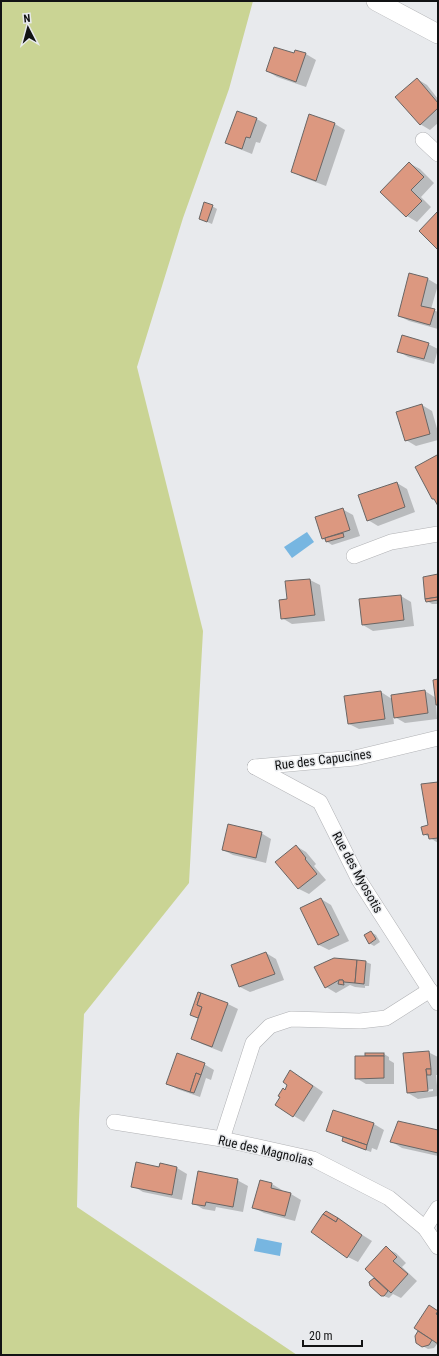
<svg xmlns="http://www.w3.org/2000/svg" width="439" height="1356" font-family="'Roboto Condensed',sans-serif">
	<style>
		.green { fill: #cad494 }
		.water { fill: #77b6e1 }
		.shadow { fill: #0003; fill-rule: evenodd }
		.building { fill: #dc9880; stroke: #696665 }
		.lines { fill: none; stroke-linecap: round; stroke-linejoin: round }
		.minor-casing { stroke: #b1b2b5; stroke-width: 16 }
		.tertiary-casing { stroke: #b1b2b5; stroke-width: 20 }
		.minor { stroke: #fff; stroke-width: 15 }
		.tertiary { stroke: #fff; stroke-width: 19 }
		.labels { text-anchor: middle; stroke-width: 3; stroke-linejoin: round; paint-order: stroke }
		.street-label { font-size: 13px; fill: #121314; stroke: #e8eaed }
	</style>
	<rect width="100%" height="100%" fill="#e8eaed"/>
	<polygon class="green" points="1,1 253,1 229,89 183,218 137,367 203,631 189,883 84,1014 79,1120 77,1207 297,1355 1,1355"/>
	<g class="water">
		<polygon points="307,532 314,542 292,558 284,547"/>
		<polygon points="257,1238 282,1243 280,1256 254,1251"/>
	</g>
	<g class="shadow">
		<polygon points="295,51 306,54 316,60 306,87 277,77 267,71 294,54"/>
		<polygon points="417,79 427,85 438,99 438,123 430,130 420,124"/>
		<polygon points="310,116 335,124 345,130 326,186 302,177 292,171"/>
		<polygon points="257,119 267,125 260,143 256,142 252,154 237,148 227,142"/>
		<polygon points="409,163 420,169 434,183 421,197 431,207 417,222 407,216 381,192"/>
		<polygon points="212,206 217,209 212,224 205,221"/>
		<polygon points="428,279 438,285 431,309 438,312 438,329 409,321 399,316"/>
		<polygon points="428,344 438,349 434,364 408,357 398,351"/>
		<polygon points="422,405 432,411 438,432 438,440 416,446 406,440"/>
		<polygon points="397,483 407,489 415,512 378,526 368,520"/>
		<polygon points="342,509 353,515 360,536 332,545 323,539"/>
		<polygon points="438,575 438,604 432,604 427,601"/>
		<polygon points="310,580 320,585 325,621 292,624 282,618"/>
		<polygon points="401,596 411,602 414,626 373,631 363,625"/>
		<polygon points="438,680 438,705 436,703 437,719 405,723 393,716 394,724 359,729 349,724 381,692 392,699 425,691 436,698"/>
		<polygon points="438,783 438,843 424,834 429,826"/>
		<polygon points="261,833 271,839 266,863 233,855 223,850"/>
		<polygon points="296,846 306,852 316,864 314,866 326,880 309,894 299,889 277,862"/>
		<polygon points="321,899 331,905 349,941 329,950 319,945"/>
		<polygon points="371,932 376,935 380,942 374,946 369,943"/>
		<polygon points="266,953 276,959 284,980 250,992 240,987 232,965"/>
		<polygon points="366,962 371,964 369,986 365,986 365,988 355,987 350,985 336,993 326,987"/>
		<polygon points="199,993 228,1004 238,1009 222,1052 202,1044 192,1039 199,1019 191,1015"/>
		<path d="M428,1052L438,1057V1075H436L438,1096L418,1099L408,1093ZM433,1089V1091L416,1093V1091Z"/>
		<polygon points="384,1054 389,1057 389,1060 394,1063 394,1084 366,1084 356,1078"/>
		<polygon points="204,1064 214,1070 211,1080 206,1078 200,1097 177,1089 167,1083"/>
		<polygon points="301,1077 323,1092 304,1122 294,1116 285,1091"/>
		<polygon points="334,1111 374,1124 384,1130 377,1150 372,1148 371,1152 348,1144 343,1141 344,1138 328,1131"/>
		<polygon points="438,1131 438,1156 402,1148 392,1142"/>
		<polygon points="177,1168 187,1174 182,1200 143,1192 133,1186"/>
		<polygon points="237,1180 248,1186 243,1212 216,1207 215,1211 203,1209 193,1203"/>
		<polygon points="272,1184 282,1190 281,1192 291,1194 301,1200 295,1221 264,1213 254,1208"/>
		<polygon points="348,1226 372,1241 358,1262 348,1257"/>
		<polygon points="386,1248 396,1253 406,1263 402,1267 417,1281 401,1298 393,1294 389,1298 381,1295 374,1279 378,1280"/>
		<polygon points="429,1306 438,1311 438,1343 434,1348 428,1349 417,1343 423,1333"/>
	</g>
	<g class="building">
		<polygon points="274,47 294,53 295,50 306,53 296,82 266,71"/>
		<polygon points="417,78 438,103 438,108 420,125 395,97"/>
		<polygon points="237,111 257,118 250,138 246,137 242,149 225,143"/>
		<polygon points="309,114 335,123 316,181 291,172"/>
		<polygon points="409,162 424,177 411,190 422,201 406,217 380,192"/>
		<polygon points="204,202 213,205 207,222 199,219"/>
		<polygon points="438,211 438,250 419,231"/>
		<polygon points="409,273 428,278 421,306 435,309 430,325 398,316"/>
		<polygon points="402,335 429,343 424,359 397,352"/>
		<polygon points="422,404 430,434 405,441 396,412"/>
		<polygon points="437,455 438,456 438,506 434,499 432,499 415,467"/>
		<polygon points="397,482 405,507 367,521 358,495"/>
		<polygon points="343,508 350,530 322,539 315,517"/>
		<polygon points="343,533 344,537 326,542 325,538"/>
		<polygon points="438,574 438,597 425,599 423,577"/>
		<polygon points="310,579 315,615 281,619 279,600 287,599 285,581"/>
		<polygon points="401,595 404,620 362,625 359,599"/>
		<polygon points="438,597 438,600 426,602 425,599"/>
		<polygon points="438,679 438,705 436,705 433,680"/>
		<polygon points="425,690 428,713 394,718 391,695"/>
		<polygon points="381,691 385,719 348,724 344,696"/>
		<polygon points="438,782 438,838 429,839 428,834 423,835 421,827 428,825 421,784"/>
		<polygon points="228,824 262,832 256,858 222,850"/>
		<polygon points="296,845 306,858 305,859 317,874 298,889 275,862"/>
		<polygon points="321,898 339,935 318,945 300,908"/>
		<polygon points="371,931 376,939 369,944 364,935"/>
		<polygon points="266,952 275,974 239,987 231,965"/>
		<polygon points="334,958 357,960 355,983 344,982 343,980 339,980 325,988 314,967"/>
		<polygon points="357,960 366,961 364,984 355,983"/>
		<polygon points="339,980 343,980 344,985 338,984"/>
		<polygon points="198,992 201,993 197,1005 202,1007 198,1018 190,1015"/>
		<polygon points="201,993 228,1003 212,1047 191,1039 202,1007 197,1005"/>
		<polygon points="429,1051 431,1069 426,1069 428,1091 407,1093 403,1053"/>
		<polygon points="177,1053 205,1063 201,1075 196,1073 190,1092 166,1084"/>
		<rect x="365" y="1053" width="19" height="3"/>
		<polygon points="355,1056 384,1056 384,1078 355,1079"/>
		<polygon points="426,1069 431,1069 431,1075 427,1075"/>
		<polygon points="290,1070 313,1086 293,1117 275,1105 280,1097 278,1096 283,1088 285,1090 287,1085 283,1082"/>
		<polygon points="196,1073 201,1075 194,1093 190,1092"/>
		<polygon points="333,1110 374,1123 367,1145 326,1131"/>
		<polygon points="398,1121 438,1130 438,1153 390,1142"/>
		<polygon points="343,1137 367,1145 366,1150 342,1141"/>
		<polygon points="136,1162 159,1167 160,1163 177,1167 172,1195 131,1187"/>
		<polygon points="198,1171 238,1179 233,1207 206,1202 205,1206 192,1204"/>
		<polygon points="260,1180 272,1183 271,1188 291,1193 285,1216 252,1208"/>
		<polygon points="326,1211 338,1218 336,1222 323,1214"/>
		<polygon points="323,1214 336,1222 338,1218 362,1235 347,1258 311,1232"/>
		<polygon points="386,1246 397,1257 393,1261 408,1274 391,1293 365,1269"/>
		<polygon points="374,1278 388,1291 384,1296 381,1296 370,1286 369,1282"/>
		<polygon points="429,1305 438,1311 436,1314 438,1315 438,1344 414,1328"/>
		<polygon points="418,1331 432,1340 429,1345 422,1347 416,1343 415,1336"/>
	</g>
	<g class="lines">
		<g class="minor-casing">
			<g id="minor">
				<polyline points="423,140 438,154"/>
				<polyline points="354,556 391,542 438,534"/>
				<polyline points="255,767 320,802 359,880 438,1003"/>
				<polyline points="255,767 355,758 438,738"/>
				<polyline points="114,1122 222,1139 313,1159 389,1198 425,1228 438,1247"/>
				<polyline points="222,1139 253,1043 270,1026 291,1019 360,1021 386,1018 430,990"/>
				<polyline points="425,1228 438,1208"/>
			</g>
		</g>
		<g class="tertiary-casing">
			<polyline id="tertiary" points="376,1 438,34"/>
		</g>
		<use href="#minor" class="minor"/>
		<use href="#tertiary" class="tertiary"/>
	</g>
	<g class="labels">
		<g class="street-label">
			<text transform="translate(323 759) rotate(-7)" y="5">Rue des Capucines</text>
			<text transform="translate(358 872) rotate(61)" y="5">Rue des Myosotis</text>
			<text transform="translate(266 1150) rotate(13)" y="5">Rue des Magnolias</text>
		</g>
	</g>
	<rect width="439" height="1356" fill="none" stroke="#121314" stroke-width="4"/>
	<g transform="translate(28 28) rotate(354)" stroke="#e8eaed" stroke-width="3" paint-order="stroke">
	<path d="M0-3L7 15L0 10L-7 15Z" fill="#121314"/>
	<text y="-6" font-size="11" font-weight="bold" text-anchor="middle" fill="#121314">N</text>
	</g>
	<path d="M303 1340v6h59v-6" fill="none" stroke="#121314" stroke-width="2"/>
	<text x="309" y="1340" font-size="12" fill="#121314" stroke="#e8eaed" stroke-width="3" paint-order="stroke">20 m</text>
</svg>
